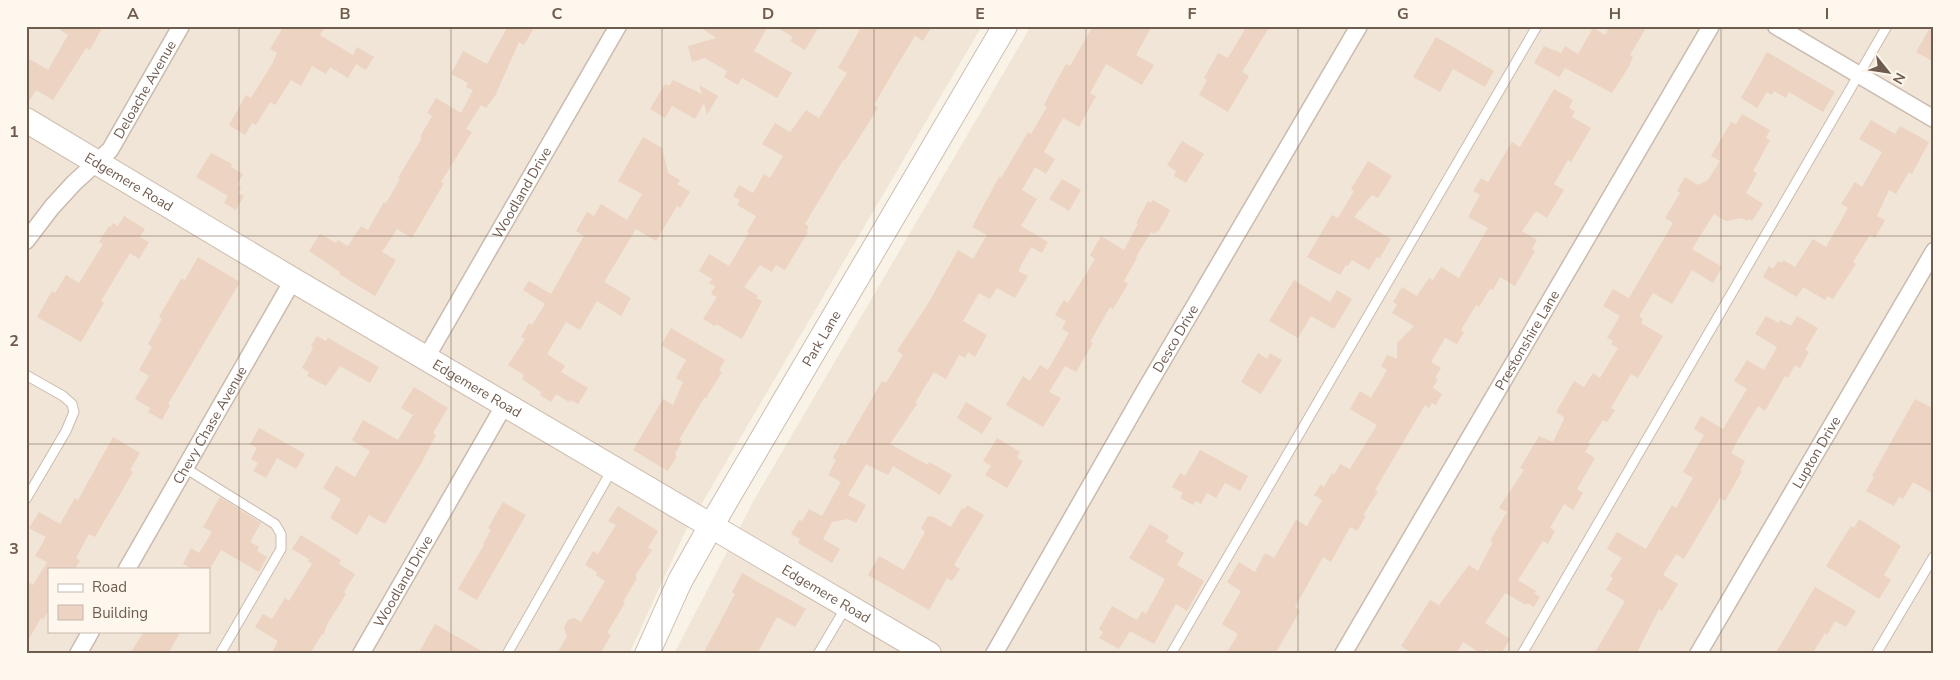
<svg xmlns="http://www.w3.org/2000/svg" width="1960" height="680" viewBox="0 0 1960 680" font-family="'Nunito Sans',sans-serif">
<style>
.residential{fill:#f0e5d6;fill-rule:evenodd}
.building{fill:#ecd3c2}
.lines{fill:none;stroke-linecap:round;stroke-linejoin:round}
.lane-casing{stroke:#cabbae;stroke-width:11}
.street-casing{stroke:#cabbae;stroke-width:19}
.secondary-casing{stroke:#cebdaf;stroke-width:26}
.lane{stroke:#fff;stroke-width:9}
.street{stroke:#fff;stroke-width:16}
.secondary{stroke:#fff;stroke-width:24}
.grid{fill:none;stroke:#705b4f;stroke-width:1;stroke-opacity:0.55}
.labels{text-anchor:middle;dominant-baseline:central;stroke-width:4;stroke-linejoin:round;paint-order:stroke}
.street-label{font-size:14px;fill:#705b4f;stroke:#fdf7ed}
.neatline{fill:none;stroke:#705b4f;stroke-width:2}
.grid-label{font-size:16px;text-anchor:middle;font-weight:bold;fill:#705b4f}
</style>
<rect width="100%" height="100%" fill="#f9f3e7"/>
<!-- residential -->
<path class="residential" d="M26 26H982L685 532 629 654H26ZM49 569H209V631H49Z
M1031 26H1934V654H674L754 500Z"/>
<!-- building -->
<path class="building" d="M54 26H103L90 50 86 48 53 100 36 90 26 106V57L48 70 68 35Z
M284 26H326L320 35 353 55 357 47 374 57 366 70 356 64 348 78 330 67 326 74 312 66 301 86 291 80 275 105 270 102 256 125 252 123 245 135 229 125 246 95 251 98 272 64 277 53 270 49Z
M508 26H535L524 45 519 42 495 96 486 108 481 105 466 129 472 132 441 182 444 183 412 238 397 229 382 252 396 260 375 296 339 274 340 272 309 251 320 234 336 243 338 240 348 246 361 226 368 230 384 202 386 203 400 179 398 178 422 138 420 137 432 116 427 113 436 98 461 113 473 90 466 87 468 83 451 74 463 51 487 64Z
M699 26H768L754 51 792 73 777 98 742 78 738 85 724 77 727 71 705 58 692 62 688 46 716 38Z
M774 26H819L805 50 790 41 793 37Z
M862 26H932L923 41 915 36 896 67 874 105 878 108 845 160 844 159 805 224 809 227 806 231 808 232 785 270 776 265 772 272 760 265 744 287 758 296 756 298 762 301 742 339 716 324 715 326 703 319 717 297 711 294 715 286 709 283 712 279 699 271 709 254 729 266 749 233 747 232 756 216 737 205 740 200 733 196 739 185 753 193 764 174 770 178 783 156 762 144 775 123 790 132 806 110 819 118 847 73 838 68Z
M1093 26H1152L1136 55 1154 65 1142 85 1106 64 1090 93 1096 96 1079 127 1063 118 1044 152 1055 159 1046 174 1035 167 1022 190 1037 199 1021 226 1048 242 1042 253 1031 247 1018 271 1028 276 1015 298 997 288 990 299 979 293 963 321 987 335 975 357 968 352 965 358 959 355 946 379 934 372 915 403 917 404 890 444 928 465 929 462 952 475 940 495 893 466 888 475 866 464 848 495 866 505 856 523 848 519 832 522 823 539 840 549 832 563 798 543 800 539 791 534 799 520 802 521 809 509 822 516 841 482 828 475 836 460 833 458 841 443 845 445 882 381 886 383 903 355 897 351 929 302 958 250 973 259 987 235 972 227 999 177 1001 178 1028 132 1031 134 1047 107 1044 105 1049 95 1066 64 1070 66Z
M1247 26H1270L1242 72 1249 76 1228 112 1199 95 1207 80 1204 78 1218 53 1228 58Z
M1610 26H1647L1630 55 1633 57 1629 65H1630L1612 93 1565 68 1559 77 1534 63 1544 46 1561 53 1565 46 1578 54 1593 28 1605 35Z
M1931 26H1934V62L1916 52Z
M1436 37 1494 71 1485 87 1453 69 1440 92 1413 77Z
M1767 52 1835 92 1823 112 1789 92 1786 98 1774 91 1772 95 1767 92 1757 108 1741 98Z
M673 80 702 94 699 85 718 96 707 115 704 103 695 119 672 106 665 118 650 109 665 84 669 86Z
M1554 89 1573 100 1569 107 1575 112 1572 117 1591 128 1571 162 1568 160 1554 184 1564 190 1547 218 1536 211 1522 231 1537 240 1532 249 1535 251 1515 286 1500 277 1493 290 1490 289 1479 307 1476 305 1461 330 1464 332 1457 344 1445 338 1431 362 1441 368 1435 378 1438 379 1433 388 1442 394 1436 405 1432 403 1429 408 1425 405 1375 490 1378 492 1363 515 1366 516 1357 531 1350 527 1331 562 1323 557 1295 607 1300 611 1275 654H1226L1238 634 1222 624 1241 591 1227 582 1239 562 1255 572 1265 553 1274 558 1296 520 1307 526 1322 500 1314 495 1321 484 1324 487 1332 473 1334 475 1340 464 1350 469 1377 425 1350 409 1360 391 1371 398 1387 370 1381 366 1387 355 1397 359V343L1414 326 1392 313 1397 305 1393 302 1402 287 1417 296 1429 278 1433 280 1441 267 1459 278 1488 228 1468 217 1480 195 1473 191 1481 178 1488 182 1512 142 1520 147Z
M1742 114 1770 130 1766 138 1770 140 1753 171 1757 173 1746 193 1763 204 1752 221 1749 219 1748 221 1742 218 1726 221 1714 214 1692 249 1722 267 1713 283 1692 270 1672 304 1653 293 1639 316 1643 319 1641 323 1663 336 1638 378 1631 374 1611 408 1615 410 1607 422 1603 420 1588 443 1590 444 1585 452 1595 458 1577 489 1583 493 1573 510 1564 504 1550 528 1555 531 1548 544 1543 541 1518 580 1536 591 1534 593 1540 597 1534 607 1527 603 1526 605 1505 593 1485 623 1510 639 1501 654H1495L1486 649 1482 654 1463 642 1456 654H1413L1401 646 1430 600 1439 605 1469 565 1478 571 1493 542 1490 541 1507 512 1499 508 1524 470 1520 468 1539 436 1553 442 1564 419V417L1556 412 1574 381 1584 387 1593 373 1600 378 1618 348 1611 344 1613 341 1607 338 1620 316 1603 306 1613 289 1629 298 1673 223 1665 218 1680 193 1677 191 1685 177 1698 185 1708 180 1720 161 1711 156 1731 122 1736 124Z
M1871 120 1895 134 1900 126 1929 142 1912 174 1909 172 1896 194 1889 190 1877 216 1885 220 1875 238 1870 235 1853 262 1856 264 1833 299 1827 296 1825 300 1803 287 1797 297 1763 277 1769 266 1773 269 1778 261 1782 263 1783 260 1795 267 1813 239 1826 247 1848 208 1841 204 1855 182 1862 187 1882 152 1859 139Z
M643 137 662 148 668 173 680 180 677 184 690 192 680 208 677 206 656 241 636 229 604 282 631 298 621 316 597 301 580 330 566 322 547 354 565 366 561 372 588 388 578 404 570 400 569 402 556 394 551 402 540 395 541 392 522 379 524 375 508 365 525 339 521 337 529 323 532 325 545 304 523 290 529 281 551 294 584 236 576 231 587 212 594 216 601 204 627 220 642 194 618 181Z
M1182 141 1204 154 1186 183 1174 176 1176 171 1167 165Z
M211 153 232 164 231 167 243 174 237 185 241 188 238 193 244 196 236 210 224 203 228 196 196 177Z
M1368 161 1392 176 1378 198 1372 195 1354 217 1391 239 1380 258 1377 257 1369 270 1352 260 1348 266 1346 265 1340 275 1307 257 1332 215 1338 218 1354 191 1351 189Z
M1062 179 1081 190 1069 211 1049 199Z
M1153 200 1170 210 1168 213H1169L1158 232 1156 231 1154 234 1151 232 1136 257 1137 258 1124 281 1128 284 1113 309 1110 307 1090 342 1093 343 1076 372 1065 366 1049 392 1061 398 1043 427 1006 405 1023 376 1030 381 1040 365 1048 370 1069 333 1062 329 1066 321 1055 315 1064 300 1068 303 1095 259 1090 255 1101 236 1124 250 1138 224 1136 223 1148 201 1151 203Z
M124 216 145 229 140 237 149 242 139 259 130 253 101 301 104 303 81 342 37 317 52 291 55 293 66 275 79 283 103 244 99 242 109 226 111 227 113 223 118 226Z
M198 257 240 282 168 404 170 405 162 420 148 412 150 408 135 399 149 376 139 370 152 347 148 344 162 319 159 317 181 279 185 280Z
M1294 280 1330 302 1337 290 1352 299 1334 329 1311 316 1298 338 1269 321Z
M1766 316 1779 323 1780 320 1791 326 1797 316 1818 328 1805 350 1809 352 1800 368 1795 365 1788 378 1785 376 1765 411 1758 406 1739 438 1731 453 1745 461 1740 470 1742 471 1725 501 1720 498 1684 559 1676 554 1663 575 1678 584 1662 611 1659 609 1636 654H1594L1625 601 1606 590 1613 578 1610 576 1622 558 1607 549 1617 532 1646 549 1672 505 1676 508 1693 478 1683 472 1704 435 1694 429 1701 416 1723 429 1747 389 1734 381 1747 360 1764 370 1777 347 1755 334Z
M671 328 725 360 719 370 722 372 706 398H704L679 440 682 441 675 454 677 456 668 471 633 450 663 399 673 405 683 382 676 378 686 360 661 345Z
M317 336 326 341 328 338 379 367 370 383 340 366 326 386 307 376 309 372 302 368 313 348 311 346Z
M1258 353 1267 359 1270 353 1282 360 1261 394 1241 382Z
M414 387 448 408 433 433 436 435 423 460 385 524 369 515 357 535 330 518 341 499 323 488 336 466 355 477 370 451 352 440 363 420 398 440 413 415 401 408Z
M1915 399 1934 409V494L1913 482 1903 499 1899 497 1894 506 1866 491 1874 477 1872 476Z
M966 402 992 418 982 434 957 418Z
M259 428 305 454 296 469 277 458 266 478 253 471 258 463 251 459 257 448 250 444Z
M113 437 140 453 130 470 133 472 95 537 89 534 76 558 80 561 75 569H49V610L43 620 41 618 26 644V581L33 585 47 562 35 556 46 537 29 528 39 512 60 524 75 498 78 500Z
M997 438 1020 452 1017 458 1023 461 1007 488 985 475 991 466 983 461Z
M1200 450 1248 476 1240 491 1225 483 1216 498 1207 493 1201 504 1196 501 1193 505 1180 498 1183 493 1172 487 1180 473 1185 476Z
M220 497 261 523 250 542 259 547 257 551 267 557 259 572 221 550 210 569H192L183 564 191 548 199 553 212 532 203 527Z
M503 502 526 515 477 600 458 589 484 545 483 544 491 530 488 528Z
M967 505 984 515 954 565 960 569 952 581 947 578 929 610 868 575 879 556 904 570 925 532 921 528 928 516 931 517 932 516 951 527 962 508 965 509Z
M618 506 658 531 648 548 652 550 635 576 637 578 623 602 625 603 607 633 611 635 600 654H557L567 636 564 628 568 620 574 618 581 622 605 581 596 575 597 572 585 565 593 551 598 554 616 525 608 521Z
M1859 519 1901 546 1884 575 1891 580 1879 599 1826 566 1851 526 1854 528Z
M1150 524 1169 536 1166 542 1184 553 1177 565 1204 581 1187 611 1176 604 1154 644 1130 631 1119 649 1099 638 1103 632 1099 629 1112 606 1137 620 1142 611 1146 614 1165 579 1129 558Z
M301 535 341 560 339 564 355 574 344 592 346 594 328 623 323 635 322 634 310 654H271L278 641 255 627 263 614 272 619 285 598 289 601 312 564 308 561 309 559 292 549Z
M742 573 806 609 795 627 777 617 757 654H703L735 594 732 592Z
M1815 587 1856 611 1846 627 1835 621 1827 635 1825 633 1812 654H1775Z
M435 624 487 654H418Z
M144 631H181L168 654H130Z"/>
<g class="lines">
<defs>
<path id="lane" d="M26 375 63 396 72 404 74 412 66 431 26 499
M185 468 275 524 281 534V549L220 654
M507 654 613 468
M818 654 846 607
M1171 654 1537 26
M1522 654 1887 26
M1876 654 1934 556"/>
<g id="street">
<path d="M1776 26 1934 119"/>
<path id="s1" d="M26 241 52 207 74 183 110 150 181 26"/>
<path id="s2" d="M426 358 618 26"/>
<path id="s3" d="M127 569 293 280"/>
<path d="M78 654 91 631"/>
<path id="s4" d="M361 654 505 404"/>
<path id="s5" d="M994 654 1144 392 1359 26"/>
<path id="s6" d="M1343 654 1711 26"/>
<path id="s7" d="M1698 654 1934 251"/>
</g>
<g id="secondary">
<path id="s8" d="M26 120 293 280 929 654"/>
<path id="s9" d="M647 654 680 581 711 526 1005 26"/>
</g>
</defs>
<!-- lane casing -->
<use href="#lane" class="lane-casing"/>
<!-- street casing -->
<use href="#street" class="street-casing"/>
<!-- secondary casing -->
<use href="#secondary" class="secondary-casing"/>
<!-- lane -->
<use href="#lane" class="lane"/>
<!-- street -->
<use href="#street" class="street"/>
<!-- secondary -->
<use href="#secondary" class="secondary"/>
</g>
<!-- grid -->
<path class="grid" d="M239 26V654M451 26V654M662 26V654M874 26V654M1086 26V654M1298 26V654M1509 26V654M1721 26V654M26 236H1934M26 444H1934"/>
<g class="labels">
<!-- street labels -->
<g class="street-label">
<text stroke="none"><textPath href="#s1" startOffset="194">Deloache Avenue</textPath></text>
<text stroke="none"><textPath href="#s8" startOffset="120">Edgemere Road</textPath></text>
<text stroke="none"><textPath href="#s2" startOffset="191">Woodland Drive</textPath></text>
<text stroke="none"><textPath href="#s9" startOffset="361">Park Lane</textPath></text>
<text stroke="none"><textPath href="#s5" startOffset="364">Desco Drive</textPath></text>
<text stroke="none"><textPath href="#s6" startOffset="364">Prestonshire Lane</textPath></text>
<text stroke="none"><textPath href="#s8" startOffset="525">Edgemere Road</textPath></text>
<text stroke="none"><textPath href="#s3" startOffset="166">Chevy Chase Avenue</textPath></text>
<text stroke="none"><textPath href="#s7" startOffset="234">Lupton Drive</textPath></text>
<text stroke="none"><textPath href="#s4" startOffset="84">Woodland Drive</textPath></text>
<text stroke="none"><textPath href="#s8" startOffset="930">Edgemere Road</textPath></text>
</g>
</g>
<!-- border -->
<rect width="1960" height="680" fill="none" stroke="#fdf7ed" stroke-width="55"/>
<!-- legend -->
<rect x="48" y="568" width="162" height="65" fill="#fdf7ed" stroke="#c5b9ae"/>
<rect x="58" y="584" width="25" height="8" fill="#ffffff" stroke="#c5b9ae"/>
<text x="92" y="592" font-size="15" fill="#705b4f">Road</text>
<rect x="58" y="605" width="25" height="15" fill="#ecd3c2" stroke="#c5b9ae"/>
<text x="92" y="618" font-size="15" fill="#705b4f">Building</text>
<!-- north arrow -->
<g transform="translate(1888 72) rotate(120)" stroke="#fdf7ed" stroke-width="4" paint-order="stroke">
<path d="M0-4L9 19L0 12L-9 19Z" fill="#705b4f"/>
<text y="-8" font-size="14" font-weight="bold" text-anchor="middle" fill="#705b4f">N</text>
</g>
<rect x="28" y="28" width="1904" height="624" class="neatline"/>
<g class="grid-label">
<text x="133" y="19">A</text>
<text x="345" y="19">B</text>
<text x="557" y="19">C</text>
<text x="768" y="19">D</text>
<text x="980" y="19">E</text>
<text x="1192" y="19">F</text>
<text x="1403" y="19">G</text>
<text x="1615" y="19">H</text>
<text x="1827" y="19">I</text>
<text x="14" y="137">1</text>
<text x="14" y="346">2</text>
<text x="14" y="554">3</text>
</g>
</svg>
